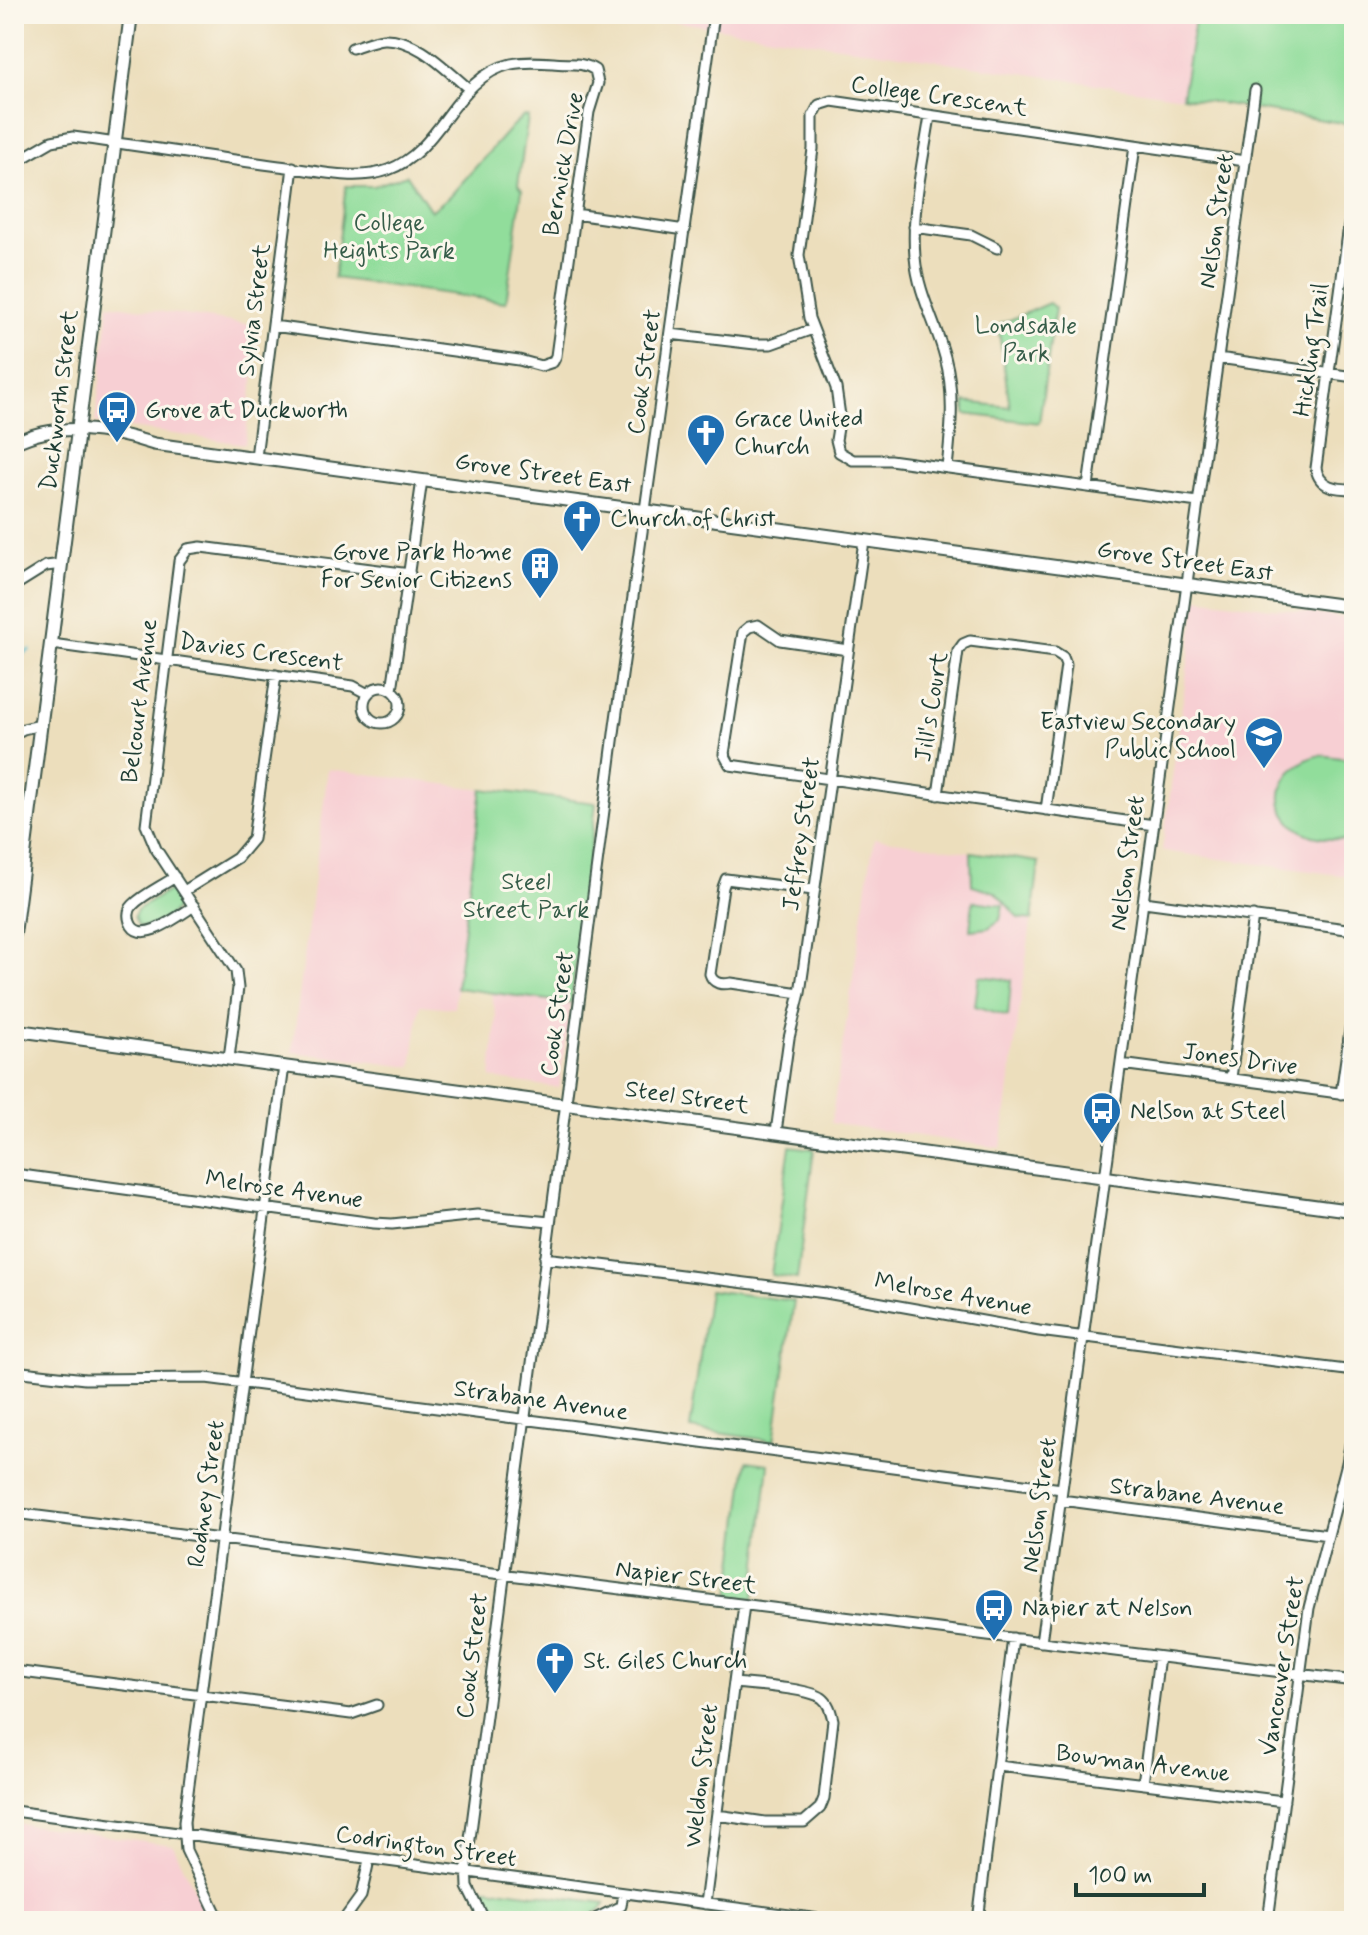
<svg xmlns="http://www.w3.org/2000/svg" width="1368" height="1935" viewBox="0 0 1368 1935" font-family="Mynerve,sans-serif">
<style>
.built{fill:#f7cfd3}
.green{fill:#91dd9b;stroke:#588d68;stroke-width:2}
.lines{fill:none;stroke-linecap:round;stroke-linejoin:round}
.stream{stroke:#50bacd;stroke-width:3}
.minor-casing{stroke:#3e5548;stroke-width:13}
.tertiary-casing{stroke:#3e5548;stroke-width:15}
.secondary-casing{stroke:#3e5548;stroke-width:16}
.minor{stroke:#fff;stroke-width:9}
.tertiary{stroke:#fff;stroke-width:11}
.secondary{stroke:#fff;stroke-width:12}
.labels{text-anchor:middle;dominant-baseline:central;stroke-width:6;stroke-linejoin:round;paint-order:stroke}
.street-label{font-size:24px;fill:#1f3d34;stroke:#fbf7ec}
.park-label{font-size:24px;fill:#365d49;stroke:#fbf7ec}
.poi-label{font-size:24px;fill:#1f3d34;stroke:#fbf7ec;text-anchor:start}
</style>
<rect width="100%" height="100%" fill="#fbf7ec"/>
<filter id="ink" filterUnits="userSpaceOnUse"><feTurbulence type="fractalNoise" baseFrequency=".0125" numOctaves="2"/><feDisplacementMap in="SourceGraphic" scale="16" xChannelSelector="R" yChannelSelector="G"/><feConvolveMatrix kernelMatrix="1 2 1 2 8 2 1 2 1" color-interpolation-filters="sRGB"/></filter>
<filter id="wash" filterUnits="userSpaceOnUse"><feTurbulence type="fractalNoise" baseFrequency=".006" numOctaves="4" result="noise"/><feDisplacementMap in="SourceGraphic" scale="32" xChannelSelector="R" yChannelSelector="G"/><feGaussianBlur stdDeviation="1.8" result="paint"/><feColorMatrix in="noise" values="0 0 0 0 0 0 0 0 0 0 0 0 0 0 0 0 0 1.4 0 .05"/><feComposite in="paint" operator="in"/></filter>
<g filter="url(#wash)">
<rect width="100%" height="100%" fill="#ecdebc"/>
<!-- built -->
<path class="built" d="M624 14H1196L1182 97Z
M109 304 260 326 245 444 95 423Z
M1197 598 1354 619V877L1162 851Z
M328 769 482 789 454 1008 420 1005 412 1067 292 1052Z
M874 838 1039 862 1001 1148 831 1123Z
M491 992 571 1003 559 1088 491 1078 496 1016Z
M14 1823 173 1845 210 1921H14Z"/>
<!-- green -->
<path class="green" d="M1196 14H1354V125L1182 97Z
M524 116 528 117 518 185 522 190 506 302 334 278 346 186H374L407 175 431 211 450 196 513 125Z
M1049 303 1055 308 1039 423 965 414V402L1010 407 998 325Z
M1321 755 1354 760V841C1337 839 1313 840 1299 829 1264 804 1284 762 1321 755Z
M482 789 596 803 571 1003 456 988Z
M971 852 1039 862 1032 920 1019 918 995 892 972 885Z
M166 892 171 891 178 895 180 904C172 915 152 930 138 926L134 916 137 910Z
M973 901 1003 905 1000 920 988 928 970 930Z
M979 976 1011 980 1008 1016 975 1006Z
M790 1146 814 1149 797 1279 771 1275Z
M709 1290 794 1301 774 1441 690 1429Z
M747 1461 769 1464 754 1599 730 1596Z
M480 1887 606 1903C591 1929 524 1921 497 1921Z"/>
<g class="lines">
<!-- stream -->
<path class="stream" d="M14 659 30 650"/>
</g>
</g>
<g filter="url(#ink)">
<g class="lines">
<defs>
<path id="minor" d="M352 48C362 45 373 40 383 39 416 37 446 70 469 89
M930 116C923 162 911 211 915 257 918 294 936 323 945 357 955 394 951 430 947 468
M14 163 52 141 73 137C142 146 210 157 279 166 313 170 355 182 388 170 443 150 454 77 511 64 525 61 539 62 553 63 568 65 582 61 595 70L598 83 589 112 556 356 553 362 541 366 519 360 273 326
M1354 189 1316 468C1319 488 1337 489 1354 489
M575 214 685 230
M914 227 971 235 997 248
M670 334 755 344H771L813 329
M1218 358 1354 377
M256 457 293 167
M1088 487 1135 146
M1198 502 890 460H853L839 452 836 440 840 416 836 388 809 318 799 255 813 149V116L819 105 832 101 1245 161
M14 586 46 566 62 564
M52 644 353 686 368 694
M848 650 780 640 758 625 749 627 743 632 724 754 730 765 1154 825
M364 705a18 18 0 1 1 36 0a18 18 0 1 1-36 0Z
M392 690 422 480
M14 734 23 729 41 725
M938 795 958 651 963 644 970 641 1055 652 1063 657 1066 665 1046 810
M175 877C162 886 144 894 133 905 128 910 128 916 130 922 139 948 181 914 194 906
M184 891 237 858 253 839 276 675
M1144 902 1354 930
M800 993 731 983C722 985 713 984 710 974L723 887 726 879 813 890
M229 1058 238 988 236 971 156 849 146 825 179 561 188 549 201 547 410 574
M1121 1064 1354 1095
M1231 1078 1253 916
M1341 1094 1354 1001
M776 1132 789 1038 800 993 864 541
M14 1174 374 1223 392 1224 477 1215 550 1222
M545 1258 826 1293 1039 1331 1354 1371
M14 1371 85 1379 206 1378 1062 1489
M1061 1500 1328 1535
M14 1513 1354 1681
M1041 1642 1255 90
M14 1671 351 1714 377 1705
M998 1766 1284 1801
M1143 1784 1159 1657
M14 1811 834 1921
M717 1815 765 1822H804L820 1808 824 1798 833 1720C831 1712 829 1703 822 1698 809 1688 752 1685 734 1683
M705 1904 744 1605
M220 1921 186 1850 184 1822 284 1066
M343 1921 361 1896 369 1860
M485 1921 468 1887 467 1862 615 726 714 14
M591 1921 621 1906 623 1893
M978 1921 1013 1638
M1268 1921 1309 1608 1347 1463 1354 1421"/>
<path id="tertiary" d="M14 443C58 421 108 429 154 444L1354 607
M14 1030 1354 1211"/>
<path id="secondary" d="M14 934 131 14"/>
</defs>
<!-- minor casing -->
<use href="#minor" class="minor-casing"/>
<!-- tertiary casing -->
<use href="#tertiary" class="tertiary-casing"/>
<!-- secondary casing -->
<use href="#secondary" class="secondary-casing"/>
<!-- minor -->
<use href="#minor" class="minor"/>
<!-- tertiary -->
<use href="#tertiary" class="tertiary"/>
<!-- secondary -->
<use href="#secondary" class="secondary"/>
</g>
</g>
<!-- icons -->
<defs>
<symbol id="bus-pin" viewBox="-11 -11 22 30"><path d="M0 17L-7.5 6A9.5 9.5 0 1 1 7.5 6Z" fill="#1f6fb2" stroke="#fbf7ec"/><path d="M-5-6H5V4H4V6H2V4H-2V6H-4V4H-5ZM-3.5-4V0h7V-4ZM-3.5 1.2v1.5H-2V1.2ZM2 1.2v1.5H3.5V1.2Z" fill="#fff"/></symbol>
<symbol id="church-pin" viewBox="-11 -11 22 30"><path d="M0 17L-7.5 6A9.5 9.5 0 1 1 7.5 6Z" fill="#1f6fb2" stroke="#fbf7ec"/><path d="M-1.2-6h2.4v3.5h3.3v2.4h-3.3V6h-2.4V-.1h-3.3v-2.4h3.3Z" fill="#fff"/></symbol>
<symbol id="building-pin" viewBox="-11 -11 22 30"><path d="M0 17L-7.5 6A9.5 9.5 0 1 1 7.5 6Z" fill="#1f6fb2" stroke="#fbf7ec"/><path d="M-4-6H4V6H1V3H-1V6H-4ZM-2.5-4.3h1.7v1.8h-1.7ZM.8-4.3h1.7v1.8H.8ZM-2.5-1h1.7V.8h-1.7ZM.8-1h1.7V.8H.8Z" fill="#fff"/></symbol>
<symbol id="school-pin" viewBox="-11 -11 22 30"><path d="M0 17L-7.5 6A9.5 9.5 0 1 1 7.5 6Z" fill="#1f6fb2" stroke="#fbf7ec"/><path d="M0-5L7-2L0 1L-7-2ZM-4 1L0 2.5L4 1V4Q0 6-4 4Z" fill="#fff"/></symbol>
</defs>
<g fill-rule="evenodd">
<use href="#bus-pin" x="95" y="388" width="44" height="60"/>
<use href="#church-pin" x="684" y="411" width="44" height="60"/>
<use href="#church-pin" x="560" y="497" width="44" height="60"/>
<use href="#building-pin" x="518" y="544" width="44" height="60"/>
<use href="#school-pin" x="1242" y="714" width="44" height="60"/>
<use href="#bus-pin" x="1080" y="1089" width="44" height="60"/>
<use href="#bus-pin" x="972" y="1586" width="44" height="60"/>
<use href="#church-pin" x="533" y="1639" width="44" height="60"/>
</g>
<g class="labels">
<!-- street labels -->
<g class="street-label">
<text transform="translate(939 97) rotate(8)">College Crescent</text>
<text transform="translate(564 164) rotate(-80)">Bernick Drive</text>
<text transform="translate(1217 221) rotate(-82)">Nelson Street</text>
<text transform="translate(255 310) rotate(-83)">Sylvia Street</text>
<text transform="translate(1312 350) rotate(-82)">Hickling Trail</text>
<text transform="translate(645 372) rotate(-82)">Cook Street</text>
<text transform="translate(60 400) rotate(-83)">Duckworth Street</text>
<text transform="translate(543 474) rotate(8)">Grove Street East</text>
<text transform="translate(1185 562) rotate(8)">Grove Street East</text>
<text transform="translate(261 653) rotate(8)">Davies Crescent</text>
<text transform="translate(140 701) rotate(-83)">Belcourt Avenue</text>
<text transform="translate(932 707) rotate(-81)">Jill's Court</text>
<text transform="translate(802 834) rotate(-82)">Jeffrey Street</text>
<text transform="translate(1128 863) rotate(-82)">Nelson Street</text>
<text transform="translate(558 1014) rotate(-82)">Cook Street</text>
<text transform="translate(1240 1060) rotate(8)">Jones Drive</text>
<text transform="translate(687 1098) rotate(8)">Steel Street</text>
<text transform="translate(284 1190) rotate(8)">Melrose Avenue</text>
<text transform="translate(953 1295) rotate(10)">Melrose Avenue</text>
<text transform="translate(541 1401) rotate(8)">Strabane Avenue</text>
<text transform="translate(207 1494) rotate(-82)">Rodney Street</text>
<text transform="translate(1197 1497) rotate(7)">Strabane Avenue</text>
<text transform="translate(1040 1505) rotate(-82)">Nelson Street</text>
<text transform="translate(686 1578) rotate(7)">Napier Street</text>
<text transform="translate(473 1656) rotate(-83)">Cook Street</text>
<text transform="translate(1283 1666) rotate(-81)">Vancouver Street</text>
<text transform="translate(1143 1764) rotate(7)">Bowman Avenue</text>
<text transform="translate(702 1776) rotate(-83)">Weldon Street</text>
<text transform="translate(426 1847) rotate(8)">Codrington Street</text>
</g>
<!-- park labels -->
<g class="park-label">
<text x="389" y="223">College<tspan x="389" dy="28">Heights Park</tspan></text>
<text x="1026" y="326">Londsdale<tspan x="1026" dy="28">Park</tspan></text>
<text x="526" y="882">Steel<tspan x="526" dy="28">Street Park</tspan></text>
</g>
<!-- poi labels -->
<g class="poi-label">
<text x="145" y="410">Grove at Duckworth</text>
<text x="734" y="419">Grace United<tspan x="734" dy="28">Church</tspan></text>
<text x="610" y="519">Church of Christ</text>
<text x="512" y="552" text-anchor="end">Grove Park Home<tspan x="512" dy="28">For Senior Citizens</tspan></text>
<text x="1236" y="722" text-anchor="end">Eastview Secondary<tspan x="1236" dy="28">Public School</tspan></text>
<text x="1130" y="1111">Nelson at Steel</text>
<text x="1022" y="1608">Napier at Nelson</text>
<text x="583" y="1661">St. Giles Church</text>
</g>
</g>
<!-- margin -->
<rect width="1368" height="1935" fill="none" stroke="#fbf7ec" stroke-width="48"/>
<!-- scale -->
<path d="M1076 1883v12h128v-12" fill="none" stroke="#1f3d34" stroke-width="4"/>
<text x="1088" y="1883" font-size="24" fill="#1f3d34" stroke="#fbf7ec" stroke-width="6" paint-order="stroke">100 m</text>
</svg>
